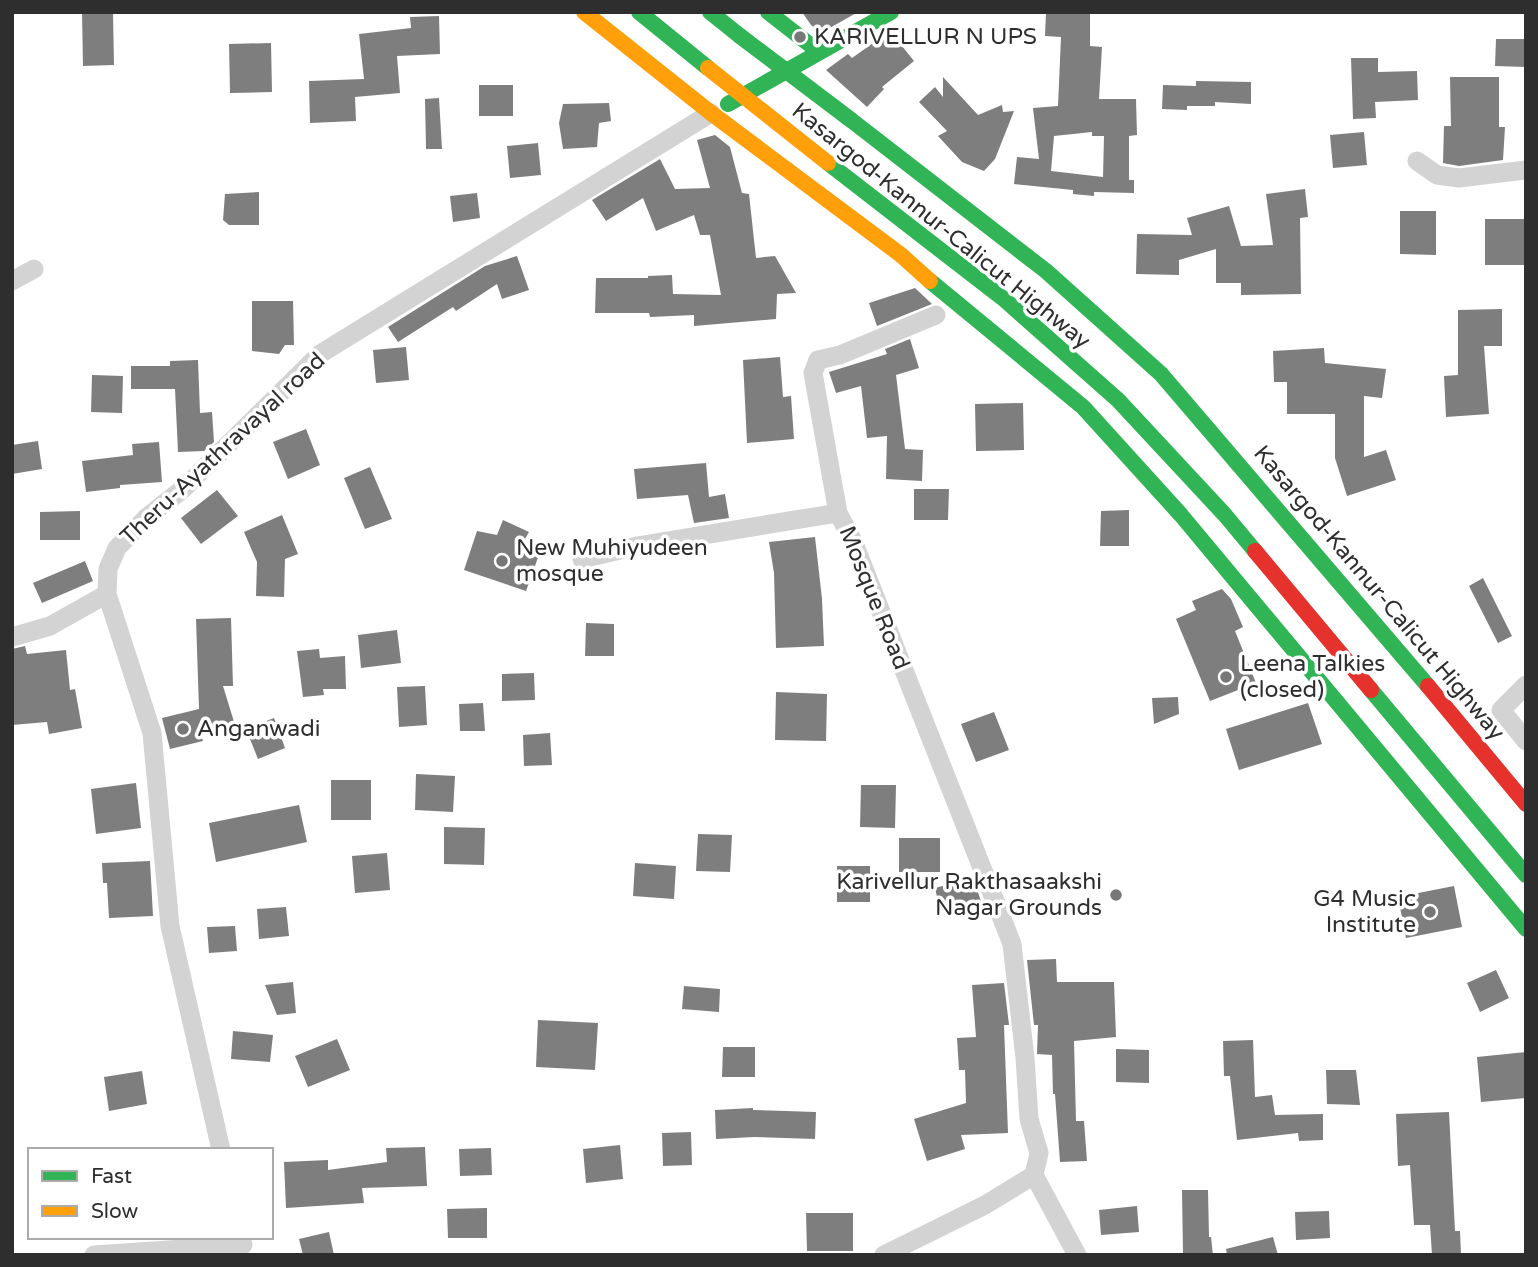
<svg xmlns="http://www.w3.org/2000/svg" width="1538" height="1267" viewBox="0 0 1538 1267" font-family="'Varela Round',sans-serif">
<style>
.building{fill:#7e7e7e;fill-rule:evenodd}
.lines{fill:none;stroke-linecap:round;stroke-linejoin:round}
.street{stroke:#d3d3d3;stroke-width:19}
.fast{stroke:#30b455;stroke-width:16}
.slow{stroke:#ff9f0a;stroke-width:16}
.jam{stroke:#e5322d;stroke-width:16}
.fast-bridge{stroke:#30b455;stroke-width:16}
.slow-bridge{stroke:#ff9f0a;stroke-width:16}
.poi-dot{fill:#777;stroke:#fff;stroke-width:2.5}
.labels{text-anchor:middle;dominant-baseline:central;stroke-width:7;stroke-linejoin:round;paint-order:stroke}
.poi-label{font-size:23px;fill:#2e2e2e;stroke:#fff;text-anchor:start}
.street-label{font-size:23px;fill:#2e2e2e;stroke:#fff}
</style>
<rect width="100%" height="100%" fill="#fff"/>
<!-- building -->
<path class="building" d="M82 12H113L114 65 83 66Z
M802 12H858L821 33 811 25Z
M1046 12H1090V46L1102 47 1099 99H1136L1137 135 1129 136V180H1134V193L1094 192V196L1073 194V190L1014 184 1017 157 1039 159 1033 108 1058 106 1061 37 1045 36ZM1092 132V136H1104L1103 177 1051 171 1054 136Z
M439 16 440 54 397 56 400 93 355 97 356 121 310 123 309 81 364 79 359 34 411 28 410 17Z
M890 31 914 61 882 87 884 89 867 107 826 70 848 54 852 58Z
M1496 39H1526V67L1495 66Z
M271 43 272 92 230 93 229 44Z
M1351 58H1378V72L1417 71 1418 100 1375 102 1376 118 1353 119Z
M943 77 978 115 1002 105 1003 112 1014 111 995 159 984 171 962 162 938 136 947 131 919 102 935 87 943 97Z
M1450 77H1499V127H1505L1503 160 1459 166 1443 163 1444 126H1451Z
M1196 81 1251 82V104L1215 102V106H1187V110L1162 109 1163 85 1196 86Z
M479 85H513V116H479Z
M439 98 442 149H426L425 99Z
M609 103 611 121 599 123 597 147 563 149 559 123 563 104Z
M1364 132 1367 165 1333 168 1330 135Z
M715 135 730 147 742 193 749 194 756 258 775 256 796 293 777 294 776 319 694 326V315L650 317 649 313H595L596 278H648V276L672 275 673 294 721 295 710 235H700L694 215 656 231 643 198 606 221 592 200 660 159 675 189 710 188 697 140Z
M538 143 541 175 510 178 507 146Z
M1305 189 1308 217 1300 218 1301 294 1241 295V283H1216V249L1179 260V275L1136 274 1137 234 1192 235 1187 218 1229 206 1241 246 1273 245 1266 194Z
M259 192V225H229L223 220 225 194Z
M477 193 480 218 453 222 450 196Z
M1400 211H1436V255L1400 254Z
M1485 219H1526V265H1485Z
M517 256 529 290 502 299 497 284 456 311 453 307 398 342 388 327 485 266Z
M915 288 932 304 877 326 869 303Z
M252 301H293L294 345H285L279 354 252 351Z
M1502 309V346H1484L1489 414 1446 417 1444 376 1458 375V310Z
M910 339 919 368 896 375 905 449 923 450 922 481 886 479 887 436 867 438 861 386 836 393 829 372 887 354 885 349Z
M406 347 409 380 376 383 373 350Z
M1324 348 1325 363 1386 369 1382 398 1364 396V457L1386 450 1396 480 1347 496 1335 458V414H1287V382H1274L1273 351Z
M780 357 783 397 791 396 794 439 747 443 743 360Z
M198 360 200 413 212 412 214 442 204 451 178 452 175 389H131V366H170V361Z
M92 375 123 376 122 413 91 412Z
M1023 403 1024 450 976 451 975 404Z
M306 429 320 465 288 479 273 442Z
M38 441 42 469 12 474V445Z
M159 442 162 482 120 485V488L86 492 82 461 133 455 132 444Z
M706 463 709 497 725 494 729 518 694 523 688 495 637 499 634 469Z
M370 467 392 519 365 529 344 478Z
M914 489H949L948 520H914Z
M217 490 238 516 201 544 181 518Z
M1129 510V546H1100L1101 511Z
M80 511V540H40V512Z
M282 515 298 554 285 559 284 597 256 596 257 562 244 532Z
M503 520 529 532 521 546 540 552 526 591 464 570 477 531 497 535Z
M815 537 822 599 824 646 776 648 774 573 769 542Z
M85 561 93 581 42 603 33 583Z
M1483 578 1512 636 1498 643 1469 586Z
M1222 589 1231 599 1243 627 1235 631 1256 683 1210 701 1176 619 1196 610 1192 601Z
M231 618 233 686H223L235 725 201 735 203 741 170 749 162 718 199 709 196 619Z
M586 623 614 624V656H585Z
M397 630 401 663 361 668 358 635Z
M25 646 27 654 66 650 70 690 75 689 82 728 49 734 47 722 12 725V649Z
M319 649 320 658 345 656 346 689H323L324 695 303 697 297 651Z
M534 673 535 700 502 701V674Z
M425 686 427 725 399 727 397 687Z
M776 692 827 694 826 741 775 740Z
M1178 697 1179 714 1154 724 1152 698Z
M483 703 485 731H460L459 704Z
M1308 703 1322 744 1239 770 1226 729Z
M994 712 1009 750 976 762 961 724Z
M274 718 285 748 258 759 246 729Z
M550 733 552 765 524 766 523 735Z
M416 774 455 776 453 812 415 810Z
M331 780H371V820H331Z
M136 783 141 828 96 834 91 789Z
M861 785H896L895 828 860 827Z
M299 805 307 842 216 862 209 823Z
M444 827 485 828 484 865 444 864Z
M698 834 732 835 730 872 696 871Z
M899 838H940V872H899Z
M387 853 390 890 355 893 352 856Z
M150 861 153 916 109 918 107 883H103L102 863Z
M635 863 676 866 674 899 633 896Z
M837 866H870V902H837Z
M973 878 982 904 941 914 935 888Z
M1454 886 1462 927 1406 938 1398 897Z
M286 907 289 936 259 939 257 909Z
M235 926 237 951 209 953 207 927Z
M1056 959 1057 982H1114L1116 1037 1074 1041 1076 1121H1084L1087 1161 1060 1162 1055 1094H1053L1052 1055 1037 1054 1038 1025H1034L1027 960Z
M1496 970 1509 998 1480 1012 1467 983Z
M293 982 296 1013 277 1015 265 985Z
M1004 983 1009 1025H1004L1008 1133 961 1135 965 1149 927 1161 914 1119 966 1103 965 1070H959L957 1038 976 1037 972 985Z
M684 986 720 989 719 1012 682 1009Z
M538 1020 598 1023 595 1070 536 1067Z
M233 1031 273 1035 270 1062 231 1059Z
M337 1039 350 1070 308 1087 295 1056Z
M1253 1040 1255 1097 1272 1095 1275 1115 1323 1114V1140L1299 1141 1298 1133 1237 1140 1230 1076H1224L1223 1041Z
M723 1047H755V1077H722Z
M1116 1049 1149 1050V1083L1116 1082Z
M1526 1052V1098L1481 1102 1477 1057Z
M1326 1070H1356L1360 1105 1327 1104Z
M142 1071 147 1104 109 1111 104 1077Z
M753 1108V1110L816 1112 815 1139 754 1137 716 1139 715 1110Z
M1449 1112 1455 1231H1460L1461 1255H1432L1430 1225H1414L1410 1165 1398 1166 1396 1114Z
M691 1132 692 1165 663 1166 662 1133Z
M620 1145 623 1179 586 1183 583 1149Z
M425 1147 427 1186 362 1188 364 1203 286 1208 284 1162 328 1160V1170L387 1162 386 1148Z
M491 1148 492 1175 460 1176 459 1149Z
M1182 1190H1208L1209 1237H1211L1213 1255H1183Z
M1137 1206 1139 1232 1101 1235 1099 1210Z
M487 1208V1238H448L447 1209Z
M1329 1211 1330 1238 1296 1240 1295 1212Z
M806 1213H853V1251H807Z
M329 1232 334 1255H303L299 1239Z
M1273 1237 1278 1255H1227L1226 1249Z"/>
<g class="lines">
<!-- street -->
<path class="street" d="M1417 161 1437 175 1459 178 1526 170
M12 281 34 269
M582 559 637 546 838 513
M12 637 50 626 107 594
M1526 685 1501 710 1526 741
M221 1150 170 926 152 733 107 594 108 569 117 548 146 518 184 488 320 354 711 113
M1034 1175 1077 1255
M94 1255 243 1245 241 1237
M884 1255 985 1205 1034 1175 1039 1153 1029 1119 1025 1058 1012 944 853 541 838 513 813 373 818 360 840 355 936 315"/>
<!-- fast -->
<path class="fast" d="M639 12 708 68
M710 12 740 36
M768 12 818 51
M728 104 891 12
M851 120 1046 271 1161 374 1428 686
M828 163 1005 300 1118 400 1225 515 1255 551
M930 281 1083 407 1181 515 1526 929
M1371 690 1526 875"/>
<!-- slow -->
<path class="slow" d="M584 12 711 113 901 255 930 281"/>
<!-- jam -->
<path class="jam" d="M1255 551 1371 690
M1428 686 1526 804"/>
<!-- fast-bridge -->
<path class="fast-bridge" d="M740 36 851 120"/>
<!-- slow-bridge -->
<path class="slow-bridge" d="M708 68 828 163"/>
</g>
<!-- markers -->
<g class="poi-dot">
<circle cx="800" cy="37" r="7"/>
<circle cx="502" cy="561" r="7"/>
<circle cx="1226" cy="677" r="7"/>
<circle cx="183" cy="729" r="7"/>
<circle cx="1116" cy="895" r="7"/>
<circle cx="1430" cy="912" r="7"/>
</g>
<g class="labels">
<!-- poi labels -->
<g class="poi-label">
<text x="814" y="37">KARIVELLUR N UPS</text>
<text x="516" y="548">New Muhiyudeen<tspan x="516" dy="26">mosque</tspan></text>
<text x="1240" y="664">Leena Talkies<tspan x="1240" dy="26">(closed)</tspan></text>
<text x="197" y="729">Anganwadi</text>
<text x="1102" y="882" text-anchor="end">Karivellur Rakthasaakshi<tspan x="1102" dy="26">Nagar Grounds</tspan></text>
<text x="1416" y="899" text-anchor="end">G4 Music<tspan x="1416" dy="26">Institute</tspan></text>
</g>
<!-- street labels -->
<g class="street-label">
<text transform="translate(941 226) rotate(39)">Kasargod-Kannur-Calicut Highway</text>
<text transform="translate(223 449) rotate(-43)">Theru-Ayathravayal road</text>
<text transform="translate(1379 593) rotate(50)">Kasargod-Kannur-Calicut Highway</text>
<text transform="translate(874 598) rotate(68)">Mosque Road</text>
</g>
</g>
<!-- border -->
<rect width="1538" height="1267" fill="none" stroke="#2e2e2e" stroke-width="28"/>
<!-- legend -->
<rect x="28" y="1148" width="245" height="91" fill="#ffffff" stroke="#ababab" stroke-width="2"/>
<rect x="42" y="1171" width="35" height="10" fill="#30b455" stroke="#ababab" stroke-width="2"/>
<text x="91" y="1183" font-size="21" fill="#2e2e2e">Fast</text>
<rect x="42" y="1206" width="35" height="10" fill="#ff9f0a" stroke="#ababab" stroke-width="2"/>
<text x="91" y="1218" font-size="21" fill="#2e2e2e">Slow</text>
</svg>
